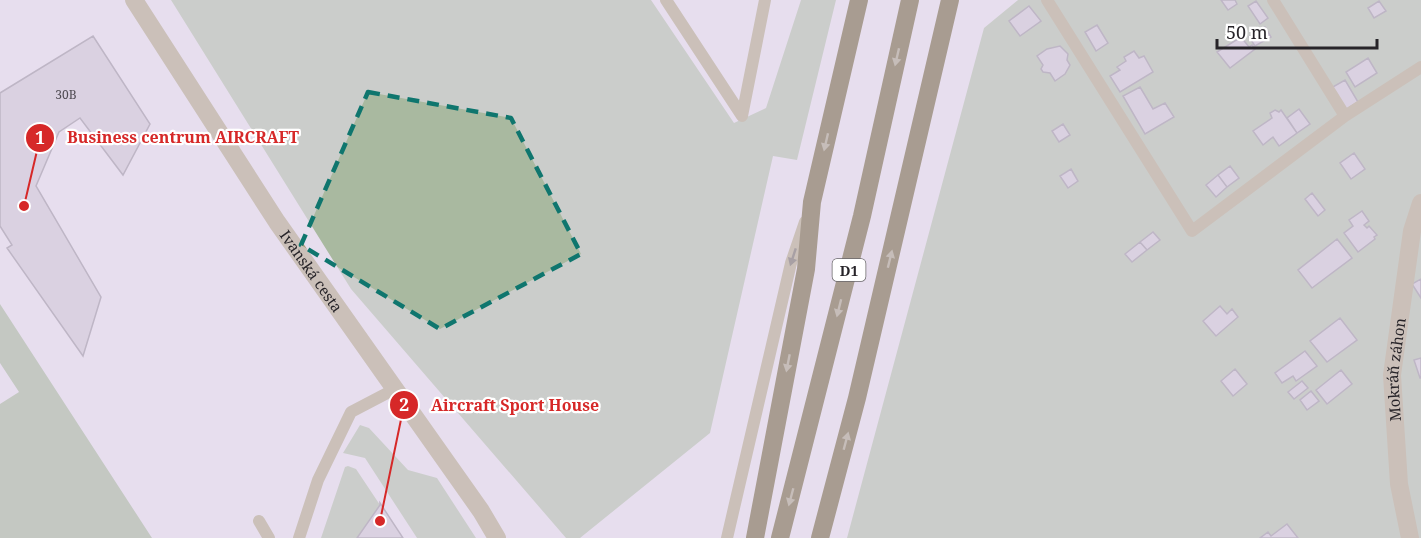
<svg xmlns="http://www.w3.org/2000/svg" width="1421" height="538" viewBox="0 0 1421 538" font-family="'Noto Serif',serif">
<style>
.green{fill:#a9b9a0}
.forest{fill:#99ae8d}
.building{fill:#cbc2d1;stroke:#8d8594;stroke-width:1.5}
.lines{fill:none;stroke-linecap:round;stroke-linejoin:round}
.lane{stroke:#a89c79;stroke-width:12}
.street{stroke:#a89c79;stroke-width:18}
.highway{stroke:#5c4d1f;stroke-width:18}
.oneway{fill:#9d9479}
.oneway2{fill:#5b5449}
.marked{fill:none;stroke:#0f766e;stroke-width:4.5;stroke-dasharray:12 8;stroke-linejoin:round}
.labels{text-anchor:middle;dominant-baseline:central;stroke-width:4.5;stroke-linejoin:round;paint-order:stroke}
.number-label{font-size:12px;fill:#504c53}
.shield{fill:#fff;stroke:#686669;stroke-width:1.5}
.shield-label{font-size:14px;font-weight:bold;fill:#272429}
.street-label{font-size:15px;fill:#272429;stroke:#fff}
.leader{fill:none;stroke:#d62828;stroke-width:2}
.callout-dot{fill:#d62828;stroke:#fff;stroke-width:2}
.mark-label{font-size:18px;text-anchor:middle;font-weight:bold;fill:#fff}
.callout-label{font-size:16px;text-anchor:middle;font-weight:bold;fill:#d62828;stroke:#fff;stroke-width:4.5;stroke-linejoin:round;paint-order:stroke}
</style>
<rect width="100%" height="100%" fill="#e7deee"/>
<!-- green -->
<path class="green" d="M171 0H651L734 123 766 108 801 0H836L797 160 773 156 710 433 580 538H566L351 289Z
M1018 0H1421V538H847L984 28Z
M360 425 369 428 408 470 437 478 476 538H417L365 458 343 453Z
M348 466 356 469 380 505 357 538H321L345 467Z"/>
<!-- forest -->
<path class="forest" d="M0 304 152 538H0V404L19 392 0 363Z"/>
<!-- building -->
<path class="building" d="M1221 0H1235L1237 4 1228 10Z
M1256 1 1268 18 1260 24 1248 6Z
M1379 1 1386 11 1374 18 1368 8Z
M1029 6 1041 21 1020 36 1009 21Z
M1097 25 1108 43 1096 51 1085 32Z
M1265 27 1271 37 1255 46 1249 37Z
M93 36 150 124 123 175 80 118 59 132 36 186 101 297 83 356 7 248 12 245 0 226V93Z
M1241 37 1249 47 1252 45 1255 49 1230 68 1217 52Z
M1060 46 1068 54 1067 60 1070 65 1065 74 1055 81 1050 73 1043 72 1041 69 1043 65 1037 56 1047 49Z
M1134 51 1139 58 1144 56 1153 72 1120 92 1110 76 1120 70 1117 67 1126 61 1124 57Z
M1368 58 1377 73 1355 87 1346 72Z
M1345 80 1358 102 1344 111 1331 88Z
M1140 87 1153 109 1165 103 1174 117 1145 134 1123 96Z
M1299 109 1310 124 1297 133 1287 118Z
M1275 110 1279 112 1281 110 1297 133 1279 146 1273 137 1263 145 1253 131 1272 118 1270 113Z
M1063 124 1070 135 1059 142 1052 131Z
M1354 153 1365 169 1351 179 1340 163Z
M1230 166 1239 178 1227 187 1218 175Z
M1071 169 1078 181 1068 188 1060 176Z
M1218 175 1227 187 1216 197 1206 185Z
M1312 193 1325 210 1318 216 1305 199Z
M1362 211 1369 221 1364 225 1367 228 1369 226 1377 235 1374 237 1375 239 1358 252 1344 233 1353 226 1349 220Z
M1153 232 1160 240 1147 250 1140 242Z
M1337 239 1352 258 1312 288 1298 270Z
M1140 242 1147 250 1132 262 1125 254Z
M1421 279V298L1412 284Z
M1220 306 1227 314 1232 309 1238 317 1216 336 1203 321Z
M1340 318 1357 340 1327 362 1310 341Z
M1305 351 1317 366 1296 381 1293 376 1282 383 1275 373Z
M1421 358V378H1420L1414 360Z
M1235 369 1247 384 1233 396 1221 381Z
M1341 370 1352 384 1327 404 1316 390Z
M1302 381 1308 388 1294 399 1288 392Z
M1311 391 1319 401 1307 410 1300 400Z
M380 503 403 538H357L380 505Z
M1287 524 1298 538H1260L1268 532 1271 536Z"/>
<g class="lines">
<!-- lane -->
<path class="lane" d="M666 0 742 116 765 0
M1047 0 1192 231 1345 116 1421 67
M1273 0 1345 116
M259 521 269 538
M299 538 318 480 351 412 395 389
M727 538 791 263 805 222"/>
<!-- street -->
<g class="street">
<path id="s1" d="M134 0 277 222 481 511 497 538"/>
<path id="s2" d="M1410 538 1399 484 1392 375 1412 231 1421 203"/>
</g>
<!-- highway -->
<path class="highway" d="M755 538 806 269 812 202 859 0
M780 538 862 216 910 0
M820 538 857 398 950 0"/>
</g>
<!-- one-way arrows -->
<defs><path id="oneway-solid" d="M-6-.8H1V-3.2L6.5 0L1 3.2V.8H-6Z" transform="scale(1.5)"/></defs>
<g class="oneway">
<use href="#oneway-solid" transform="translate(897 57) rotate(103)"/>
<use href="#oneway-solid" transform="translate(826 142) rotate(103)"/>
<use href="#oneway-solid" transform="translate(890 259) rotate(-76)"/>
<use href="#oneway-solid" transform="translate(839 308) rotate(104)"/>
<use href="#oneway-solid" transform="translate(788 363) rotate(101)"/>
<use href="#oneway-solid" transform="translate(846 441) rotate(-75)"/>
<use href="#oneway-solid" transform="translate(791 497) rotate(105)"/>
</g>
<use class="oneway2" href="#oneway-solid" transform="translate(793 257) rotate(108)"/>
<!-- marked area -->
<path d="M0 0H1421V538H0ZM368 92 511 118 581 254 440 329 301 245Z" fill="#e7deee" fill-opacity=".55" fill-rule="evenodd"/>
<path class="marked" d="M368 92 511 118 581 254 440 329 301 245Z"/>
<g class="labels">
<!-- number labels -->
<g class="number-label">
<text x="66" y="94">30B</text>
</g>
<!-- shield labels -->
<rect class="shield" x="832.5" y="259" width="33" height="22" rx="4.5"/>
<g class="shield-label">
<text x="849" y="270">D1</text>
</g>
<!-- street labels -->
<g class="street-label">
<text stroke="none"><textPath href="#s1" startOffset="324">Ivanská cesta</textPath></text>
<text stroke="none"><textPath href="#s2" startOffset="170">Mokráň záhon</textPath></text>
</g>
</g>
<!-- callouts -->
<path class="leader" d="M24 206L40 138M380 521L404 405"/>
<g class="callout-dot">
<circle cx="24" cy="206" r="6"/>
<circle cx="380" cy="521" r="6"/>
<circle cx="40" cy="138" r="15"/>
<circle cx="404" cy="405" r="15"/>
</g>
<g class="mark-label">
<text x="40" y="144">1</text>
<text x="404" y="411">2</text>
</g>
<g class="callout-label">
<text x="183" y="143">Business centrum AIRCRAFT</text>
<text x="515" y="411">Aircraft Sport House</text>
</g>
<!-- scale -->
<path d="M1217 39v9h160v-9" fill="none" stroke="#272429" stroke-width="3"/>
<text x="1226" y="39" font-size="18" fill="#272429" stroke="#ffffff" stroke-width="4.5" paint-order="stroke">50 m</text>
</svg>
